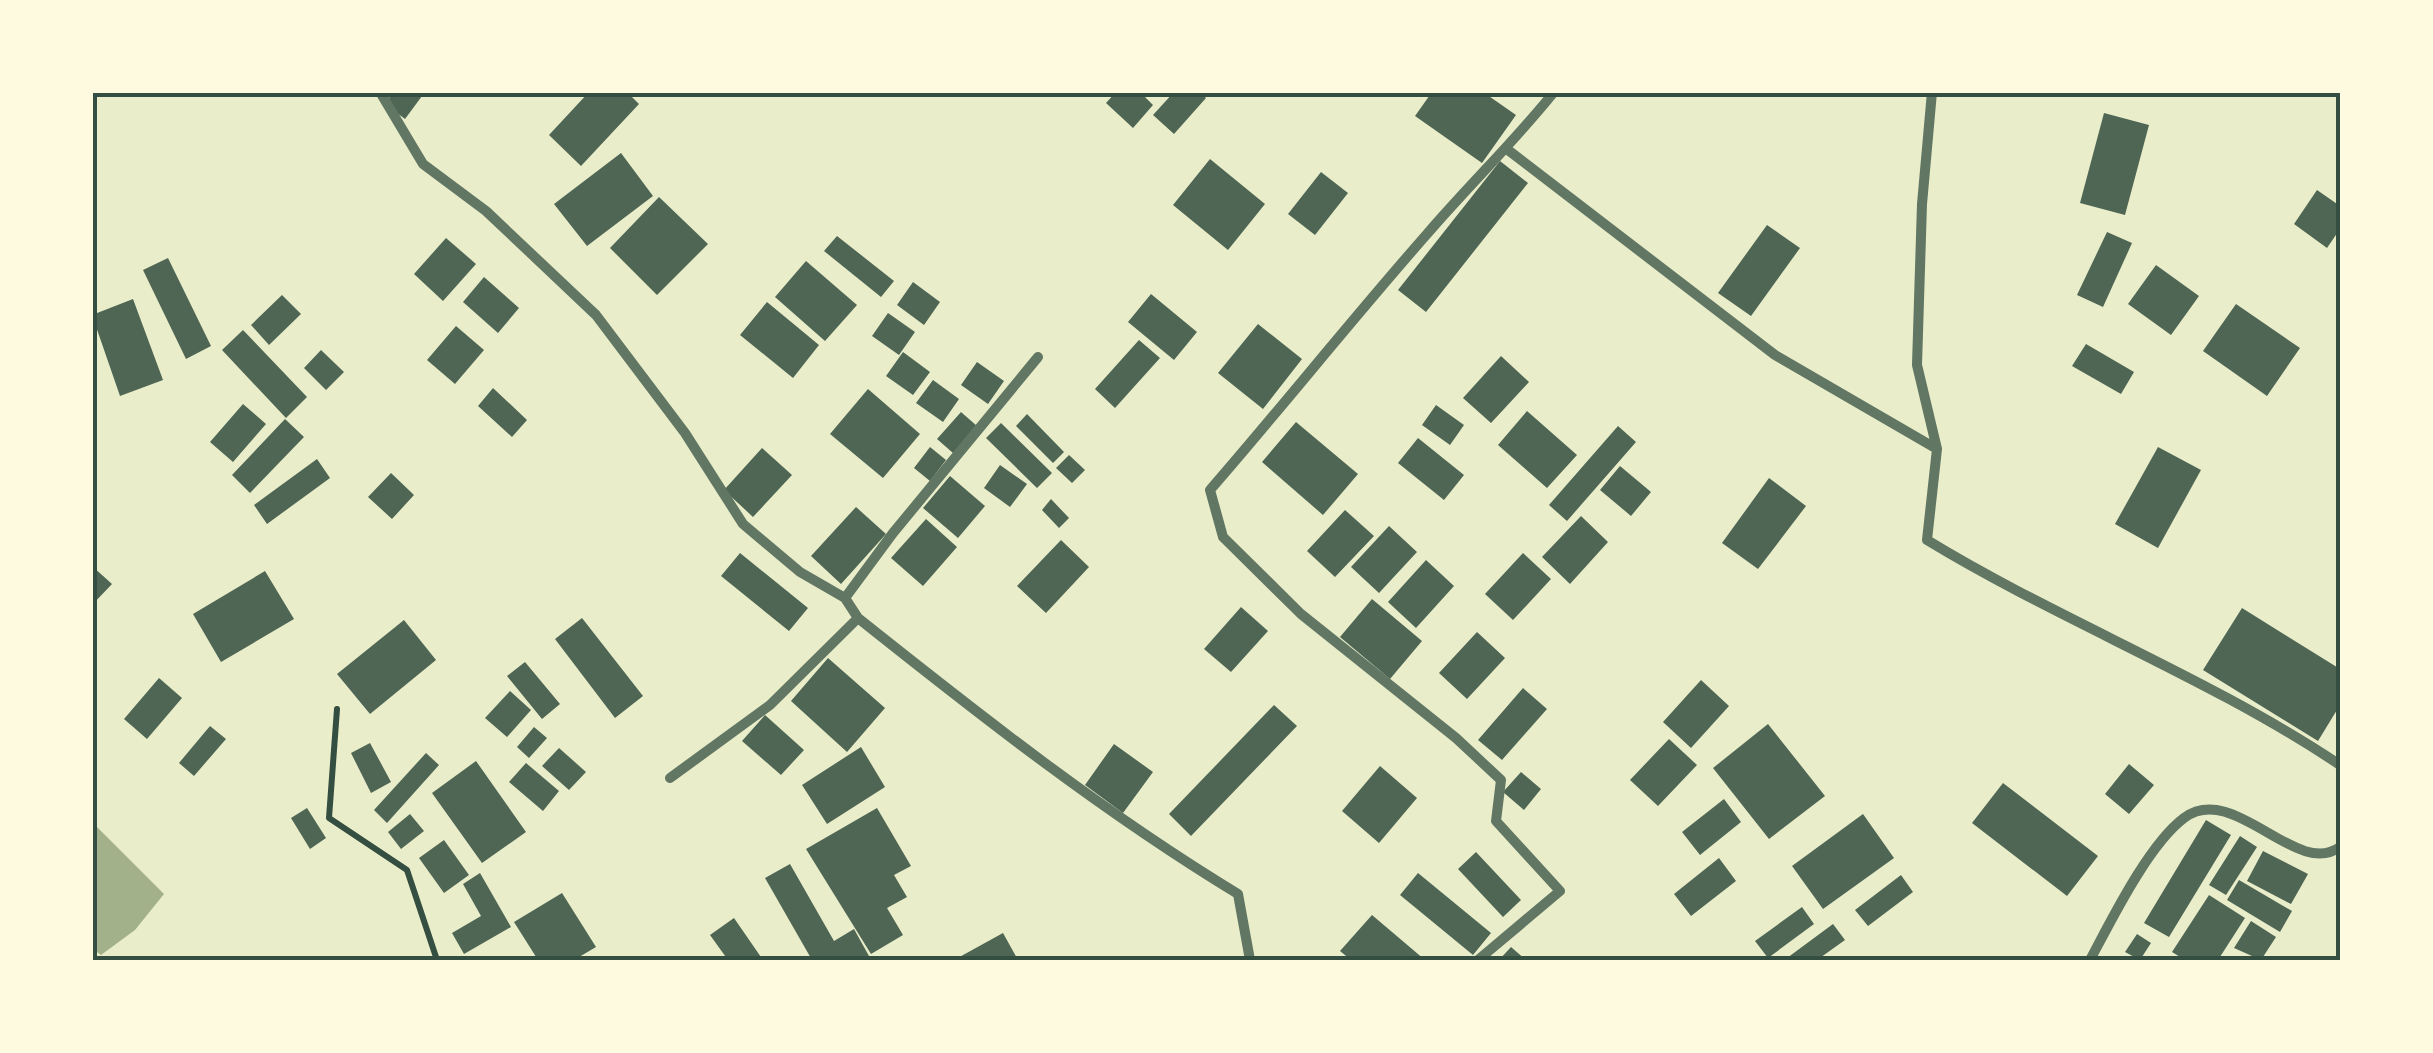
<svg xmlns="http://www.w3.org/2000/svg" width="2433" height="1053" viewBox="0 0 2433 1053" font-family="'Playfair Display',serif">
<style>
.water{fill:#a3b18a}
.building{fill:#4f6655}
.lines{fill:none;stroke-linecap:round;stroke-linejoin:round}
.path{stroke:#344e41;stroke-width:6}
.minor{stroke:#617663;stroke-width:10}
.neatline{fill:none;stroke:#344e41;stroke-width:4}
</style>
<rect width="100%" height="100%" fill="#e9edc9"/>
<!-- water -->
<path class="water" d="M93 823 164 894 135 930 101 955 93 949Z"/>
<!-- building -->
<path class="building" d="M393 92H425L405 119 385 104Z
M589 92H627L639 104 581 166 549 135Z
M1116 92H1140L1153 105 1133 128 1106 103Z
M1174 92H1200L1206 98 1174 134 1153 115Z
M1432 92H1483L1516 115 1482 163 1415 116Z
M2104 113 2149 125 2125 215 2080 203Z
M621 153 653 196 587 246 554 204Z
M1210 159 1265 204 1228 250 1173 205Z
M1500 161 1528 183 1426 312 1398 290Z
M1321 172 1348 193 1315 235 1288 214Z
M2317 190 2340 206V229L2327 248 2294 224Z
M659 197 708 244 657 295 610 248Z
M1767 225 1800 248 1751 316 1718 293Z
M2107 232 2132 243 2103 307 2077 295Z
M837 236 894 281 881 297 824 251Z
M446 238 476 264 443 301 414 274Z
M168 258 211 346 186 359 143 270Z
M806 261 857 305 825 341 775 297Z
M2156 265 2199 296 2171 335 2128 304Z
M484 277 519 308 498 333 463 302Z
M913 282 940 302 924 325 897 305Z
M1151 294 1197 332 1174 360 1128 322Z
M282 295 301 314 269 345 251 325Z
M133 299 163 380 120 396 92 315Z
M767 302 819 345 793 378 740 335Z
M2236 304 2300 348 2267 396 2203 351Z
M888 313 915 332 899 355 872 336Z
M1258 324 1302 359 1263 409 1218 373Z
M456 326 484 350 455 384 427 360Z
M243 330 307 397 286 418 222 350Z
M1139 340 1160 358 1115 408 1095 389Z
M2086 344 2134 372 2121 394 2072 366Z
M321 350 344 372 326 390 304 368Z
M903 352 930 372 913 395 886 376Z
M1501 356 1529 382 1491 423 1463 398Z
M977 362 1004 381 988 404 961 385Z
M933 380 959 399 943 422 916 403Z
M493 388 527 420 512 437 478 406Z
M868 389 920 434 883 478 830 434Z
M243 404 266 424 233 462 210 442Z
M1436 405 1464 425 1450 445 1422 425Z
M1527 411 1577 455 1547 488 1498 445Z
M961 412 977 426 953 453 937 439Z
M1027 414 1064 452 1053 463 1016 426Z
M285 419 304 437 250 493 232 475Z
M1296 422 1358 474 1323 515 1262 462Z
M1001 423 1052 473 1037 488 986 438Z
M1618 426 1636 442 1567 521 1549 505Z
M1418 438 1464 475 1444 500 1398 463Z
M930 447 946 460 930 481 914 468Z
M2158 447 2201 470 2158 548 2115 524Z
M762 448 792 475 753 517 724 490Z
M1069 455 1085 470 1072 483 1056 468Z
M317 459 330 478 267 524 254 505Z
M1000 465 1027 484 1010 507 984 488Z
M1620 466 1651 492 1631 516 1600 490Z
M391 473 414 495 392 519 368 497Z
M950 476 985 506 958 538 923 508Z
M1769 478 1806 506 1758 569 1722 543Z
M1051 499 1069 518 1059 528 1042 510Z
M856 507 886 534 841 584 811 556Z
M1345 510 1374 536 1335 577 1307 551Z
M1581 516 1608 542 1570 584 1542 557Z
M926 519 957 547 923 586 891 558Z
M1389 526 1417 552 1379 593 1351 567Z
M1061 540 1089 567 1046 613 1017 586Z
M740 553 808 608 789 631 721 576Z
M1523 553 1551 579 1513 620 1485 594Z
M1426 560 1454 586 1416 628 1388 602Z
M92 566 112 584 92 605Z
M265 571 294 619 221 662 193 614Z
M1372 599 1422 641 1390 679 1340 637Z
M1241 607 1268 631 1231 672 1204 649Z
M2242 608 2340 669V705L2318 741 2203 670Z
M582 618 643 696 615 718 555 639Z
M404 620 436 660 370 714 337 674Z
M1477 632 1505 658 1467 699 1439 673Z
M828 658 885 708 847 752 791 701Z
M525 662 560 704 542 719 507 676Z
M159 678 182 698 147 739 124 719Z
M1701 680 1729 706 1691 748 1663 722Z
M1523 688 1547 709 1502 760 1478 740Z
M510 691 531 710 507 737 485 718Z
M1274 705 1297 726 1191 836 1169 814Z
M765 715 804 750 781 775 742 741Z
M1768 724 1825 796 1769 839 1713 768Z
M210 726 226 739 194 776 179 763Z
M534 727 547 738 529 758 517 747Z
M1669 739 1697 765 1658 806 1630 780Z
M370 743 391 782 371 793 351 753Z
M1114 744 1153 772 1123 813 1085 785Z
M861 747 885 787 827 824 802 785Z
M559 748 586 772 569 790 542 766Z
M426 753 439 765 387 823 374 810Z
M476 761 526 832 482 863 432 793Z
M526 763 559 791 543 811 509 782Z
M2129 764 2154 785 2129 814 2105 794Z
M1380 766 1417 798 1379 843 1342 811Z
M1521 772 1541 789 1524 810 1503 792Z
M2003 783 2098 856 2067 896 1972 823Z
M1724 799 1741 822 1700 855 1682 832Z
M307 808 326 838 310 849 291 818Z
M877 808 911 866 894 875 907 897 887 908 903 935 871 954 806 849Z
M410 814 424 831 401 849 388 832Z
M1863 814 1894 858 1823 909 1792 866Z
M2206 820 2231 835 2169 937 2144 923Z
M2240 836 2257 847 2226 895 2209 885Z
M444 840 469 875 444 893 419 858Z
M2263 851 2308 874 2291 904 2247 881Z
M1476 852 1521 900 1503 917 1458 869Z
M1719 858 1736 881 1691 916 1674 894Z
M790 864 834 941 854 929 869 956 862 960H812L765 878Z
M480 873 511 927 464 954 452 933 481 916 463 884Z
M1418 873 1491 933 1473 955 1400 895Z
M1901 875 1913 892 1868 926 1855 910Z
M2239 880 2292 911 2280 932 2227 900Z
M562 893 596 947 574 960H538L514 922Z
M2209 895 2245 918 2218 960H2185L2172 952Z
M1802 907 1814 924 1768 958 1755 941Z
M1372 915 1425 960H1351L1340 951Z
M734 918 763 960H728L710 935Z
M2251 921 2276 937 2261 960 2234 948Z
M1833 924 1845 940 1817 960H1789L1787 958Z
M1003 933 1018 960H954Z
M2137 934 2151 943 2140 960 2125 952Z
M1511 947 1526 960H1499Z"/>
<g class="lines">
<!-- path -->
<path class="path" d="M337 709 329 818 407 870 437 960"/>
<!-- minor -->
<path class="minor" d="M380 92 423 164 486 211 596 315 685 433 743 524 800 572 845 598 858 618C981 716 1103 812 1238 894L1250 960
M1932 92 1922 204 1917 365 1937 449 1927 540C2060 621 2212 679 2340 765
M1508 150 1775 355 1937 449
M845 598 893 533 1038 357
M670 778 770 705 858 618
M1478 960 1560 891 1496 821 1501 780 1456 738 1301 614 1223 537 1210 490C1283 406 1353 318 1427 234 1469 185 1514 142 1554 92
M2090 960C2111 921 2148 845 2184 818 2234 781 2296 879 2340 847"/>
</g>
<!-- border -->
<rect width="2433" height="1053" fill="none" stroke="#fefae0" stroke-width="190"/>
<rect x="95" y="95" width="2243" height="863" class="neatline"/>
</svg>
